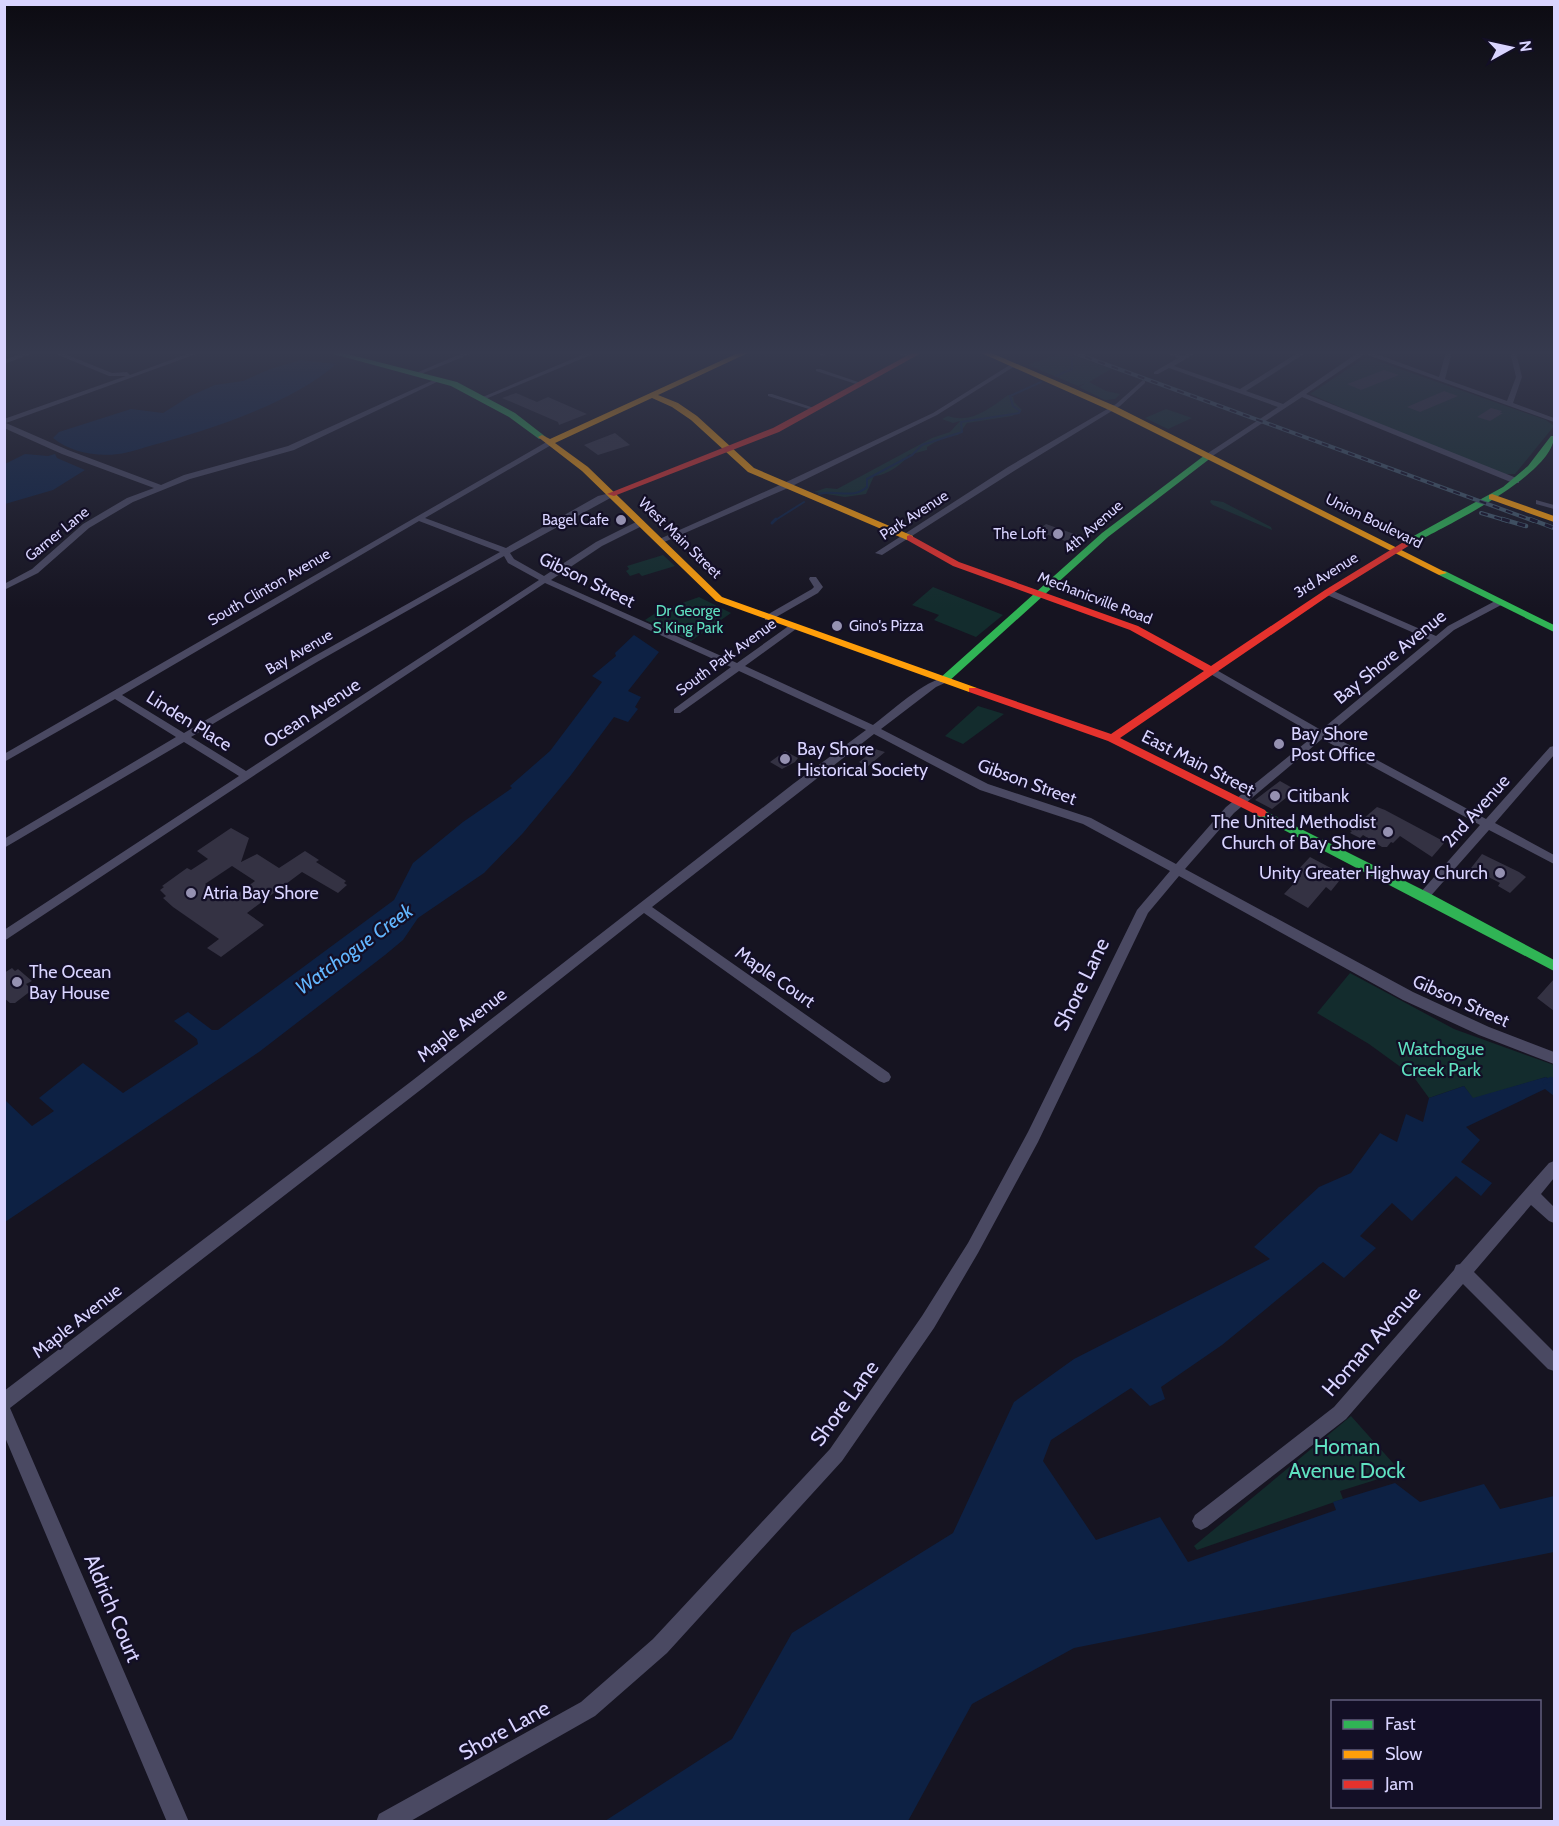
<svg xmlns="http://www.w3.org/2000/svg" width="1559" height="1826" viewBox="0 0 1559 1826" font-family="Cabin,sans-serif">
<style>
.green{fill:#132c2d}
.water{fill:#0d2144}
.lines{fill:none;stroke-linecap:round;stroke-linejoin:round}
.stream-far2{stroke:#0d2144;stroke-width:2}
.stream-far1{stroke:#0d2144;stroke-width:3}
.stream{stroke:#0d2144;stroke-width:4.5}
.building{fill:#343243;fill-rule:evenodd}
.street{fill:#4a4962;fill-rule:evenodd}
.fast{fill:#30b455;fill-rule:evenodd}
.slow{fill:#ff9f0a;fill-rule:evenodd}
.jam{fill:#e5322d;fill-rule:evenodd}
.rail-far1-casing{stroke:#43596b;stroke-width:4}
.rail-casing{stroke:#43596b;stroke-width:4.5}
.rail-far1{stroke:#130f26;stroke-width:2;stroke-dasharray:7;stroke-linecap:butt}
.rail{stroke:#130f26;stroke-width:3;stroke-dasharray:8;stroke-linecap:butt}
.poi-dot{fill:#9591b1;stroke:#130f26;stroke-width:2}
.labels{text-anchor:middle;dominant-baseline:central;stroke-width:4.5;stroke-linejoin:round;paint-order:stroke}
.far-street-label{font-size:15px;fill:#d9d4ff;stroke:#130f26}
.far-poi-label{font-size:15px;fill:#d9d4ff;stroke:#130f26;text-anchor:end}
.far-park-label{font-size:15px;fill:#5fe0c0;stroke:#130f26}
.street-label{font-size:18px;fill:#d9d4ff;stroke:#130f26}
.poi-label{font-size:18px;fill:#d9d4ff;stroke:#130f26;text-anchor:start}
.park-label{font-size:18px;fill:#5fe0c0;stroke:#130f26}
.water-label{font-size:20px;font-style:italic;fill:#62b6ff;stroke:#130f26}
.near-street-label{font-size:21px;fill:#d9d4ff;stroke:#130f26}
.near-park-label{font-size:21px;fill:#5fe0c0;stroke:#130f26}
</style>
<rect width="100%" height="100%" fill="#161421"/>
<!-- green -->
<path class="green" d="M1064 352 1111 369 1089 382 1106 391 1120 394 1115 399 1105 400 1079 387 1086 383 1078 386 1028 365Z
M1366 357 1546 420 1554 426 1515 474H1505L1434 448 1310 394Z
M1008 395 1013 397 1014 402 1022 410 1012 416 967 423 958 435 942 438 927 447V450L908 455C903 465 884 476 874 476L866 494 845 497 814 492 826 488 837 489 932 438 950 432 960 421 953 423 942 419 948 416C971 424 989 409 1008 395Z
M1166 409 1192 418 1168 429 1145 418Z
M1211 500 1223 502 1271 527 1272 530 1213 505 1210 502Z
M663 555 675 566 642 576 639 573 630 576 626 571 629 569 627 566Z
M933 587 1003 615 976 637 934 620 939 615 912 605Z
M699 597 731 613 691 641 645 620 657 612Z
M978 706 1004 714 963 744 945 736Z
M1350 973 1454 1029 1554 1065V1084L1546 1077 1473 1099 1464 1086 1429 1098 1413 1076 1369 1044 1317 1013Z
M1351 1416 1401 1472 1340 1491 1343 1499 1197 1550 1194 1546Z"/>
<!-- water -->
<path class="water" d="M301 360 336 364C295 402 207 431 153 445 142 448 129 453 118 454 96 457 70 452 53 438L59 432 131 409 163 413 190 396 215 385 243 381 270 369Z
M25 454 48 456 55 454 57 458 85 470 53 490 5 504V464Z
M634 635 659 652 628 691 641 697 635 707 638 709 628 722 614 717 571 775 523 833 484 873 418 918 403 940 385 955 259 1052 5 1222V1100L32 1126 54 1111 39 1098 83 1063 123 1093 198 1044 197 1039 174 1021 188 1012 212 1030H218L394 900 413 863 463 822 512 788 510 786 550 751 602 682 592 676 616 656 615 653Z
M1546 1077 1554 1084V1096L1545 1089 1466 1127 1480 1140 1461 1162 1492 1183 1481 1196 1456 1176 1412 1221 1392 1203 1360 1236 1376 1248 1344 1278 1323 1262 1222 1345 1161 1387 1165 1399 1150 1406 1131 1388 1051 1440 1043 1461 1096 1540 1160 1517 1188 1562 1336 1510 1333 1502 1395 1483 1420 1502 1484 1484 1500 1509 1554 1496V1552L1074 1648 972 1704 908 1821H605L732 1739 792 1633 953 1533 1014 1402 1074 1359 1270 1259 1254 1247 1319 1187 1351 1173 1380 1133 1397 1142 1406 1114 1423 1122 1429 1098 1464 1086 1473 1098Z"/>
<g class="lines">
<!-- stream-far2 -->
<path class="stream-far2" d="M1056 376 1072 369V359L1069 356
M819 494C836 489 853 500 867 487V479L912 455 922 445 962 432 961 422 1019 413 1020 411 1013 406 1010 396 1041 382
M774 521 804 502"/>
<!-- stream-far1 -->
<path class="stream-far1" d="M772 523 776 519"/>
<!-- stream -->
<path class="stream" d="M1545 1082 1551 1079 1554 1083"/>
</g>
<!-- building -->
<path class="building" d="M1384 370 1399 375 1361 390 1347 384Z
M1444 391 1458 396 1420 412 1407 407Z
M516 393 537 402 548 397 587 414 559 425 558 422 502 398Z
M1491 408 1502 411 1500 413H1503L1490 421 1477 417Z
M615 433 630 445 598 455 584 445Z
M1046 524 1080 536 1071 543 1037 531Z
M875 749 885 752 867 767 859 762Z
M785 751 798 758 795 762 782 769 770 762Z
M1280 781 1296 790 1272 809 1255 800Z
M1377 807 1385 810 1445 842 1432 857 1400 836 1393 843 1391 842 1387 847H1382L1363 835 1360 838 1350 833 1352 831 1350 830Z
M231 828 249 838 241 862 257 854 279 868 305 851 319 860 316 862 346 881 344 883 347 885 338 893 302 872 247 913 264 925 221 957 207 948 219 939 173 907 163 898 166 896 160 890 164 887 162 886 187 868 191 870 208 859 197 851ZM232 866 255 881 229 900 205 884Z
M1482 854 1519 872 1526 877 1510 893 1498 886 1500 883 1471 868Z
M1310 857 1344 875 1331 891 1326 887 1308 908 1284 894 1301 876 1295 873Z
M12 968 15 971 18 969 32 981 26 984 32 990 15 1003H10L4 998V973Z
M1554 979V1011L1537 998Z"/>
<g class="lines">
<!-- street -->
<path class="street" d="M26 352H36L4 364V360Z
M51 352H60L112 373 127 372 130 375 192 352H202L6 423 68 450 161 485 184 475 288 446 436 379 441 380 294 450 190 479 133 502 89 528 38 573 4 590V584L32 569 83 524 127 498 154 488 62 454 4 428V419L126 376H109Z
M465 352H475L421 374 416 373Z
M589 352H598L483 400 478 399Z
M821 352H831L822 356 819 354Z
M895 352H904L913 357 908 358Z
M1164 352H1174L1183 356 1189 352H1197L1174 366 1240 389 1299 352H1307L1246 391 1283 404 1359 352H1371L1439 377 1446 352H1452L1445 379 1507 401 1516 377 1510 352H1516L1522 377 1513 403 1554 418V422L1365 354 1306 394 1519 479V483H1513L1302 397 1208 459 1204 457 1205 455 1278 407 1169 368 1158 374H1154V372L1178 358Z
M1013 363 1015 364V366L937 415 788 488 662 543 655 541 782 484 933 413Z
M816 369H820L864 384 859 385 816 371Z
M1143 380 1145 381V383L1120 406 1014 471 882 555 875 553 1008 467 1116 404Z
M768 394H772L817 409 812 410 768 396Z
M550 440H553V444L425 518 506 548 598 496 614 492V496L510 553 514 559 544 576 596 542 638 521H644V525L602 546 551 580 737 663 790 625H796V629L745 666 873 725C888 714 929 676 947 678V682L936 687 881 729 988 784 1091 818 1176 864 1226 807 1315 735 1207 672V668H1213L1321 730 1430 640 1325 594V590H1331L1436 636 1448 626 1497 600H1503V604L1454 630 1329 734 1486 819 1550 747 1554 746V755L1495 823 1554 855V864L1489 830 1428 899H1420L1418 896 1420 893 1480 825 1322 739 1234 813 1185 869 1413 992 1489 1027 1554 1052V1064L1479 1035 1403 1000 1179 876 1148 913 1038 1142 978 1253 934 1328 842 1461 667 1653 595 1716 409 1822H376L379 1814 581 1702 653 1639 830 1449 922 1316 968 1243 1028 1132 1137 910 1170 871 1083 824 980 790 874 734 652 907 889 1073 891 1077 889 1081 884 1083 879 1081 644 913 423 1088 10 1408 189 1822H167L4 1435V1391L413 1080 793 784 866 730 739 671 680 713H674V709L731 667 545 583 4 941V930L239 776 184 742 4 848V839L176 737 115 699 4 762V754ZM419 521 500 552 311 658 184 733 122 695ZM504 556 508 563 539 580 246 771 191 737 317 662Z
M1536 500 1554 505V509L1536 504Z
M810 577H816L823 587 818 593 771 620H765V616L812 589 814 587 809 579Z
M1554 1161V1178L1541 1194 1554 1207V1223L1549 1221 1531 1205 1474 1272 1554 1352V1371L1548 1369 1463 1284 1346 1419 1207 1527 1201 1530 1195 1527 1192 1521 1195 1515 1334 1407 1454 1270 1456 1265 1460 1264 1549 1163Z"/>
<!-- fast -->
<path class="fast" d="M326 352H339L457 382 515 413 546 437 539 439 509 417 451 386Z
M1551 436H1554C1554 474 1448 525 1416 542H1410V538L1503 487 1528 466Z
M1205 455 1212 457 1108 537 948 682H940V678L1102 533Z
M1439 571H1445L1554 625V632L1439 575Z
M1261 809 1429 893 1554 960V971L1257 816 1255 813 1257 810Z"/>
<!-- slow -->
<path class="slow" d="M740 352H750L658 395 678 403 697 416 754 468 913 536V540H907L748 472 691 420 672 407 652 398 555 443 588 467 722 597 977 688V692H969L716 601 582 471 538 437 542 435 550 439Z
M979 352H989L1115 406 1447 573 1439 575 1109 410Z
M1492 494 1554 516V522L1489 499V495Z"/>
<!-- jam -->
<path class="jam" d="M914 352H923L779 432 614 496 607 494 773 428Z
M910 535 959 562 1138 626 1211 666 1325 590 1410 538 1418 540 1331 594 1120 738 1265 810 1267 813 1265 816 1261 817 1108 741 969 692V688H977L1111 734 1204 671 1130 630 953 566 907 540V536Z"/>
<defs>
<path id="rail-far1" d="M1072 352 1534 521
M1481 513 1508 521"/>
<path id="rail" d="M1502 519 1526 526
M1530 519 1554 528"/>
</defs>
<!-- rail-far1 casing -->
<use href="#rail-far1" class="rail-far1-casing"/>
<!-- rail casing -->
<use href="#rail" class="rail-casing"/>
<!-- rail-far1 -->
<use href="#rail-far1" class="rail-far1"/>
<!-- rail -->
<use href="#rail" class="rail"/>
</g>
<!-- sky -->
<linearGradient id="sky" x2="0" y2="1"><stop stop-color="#0c0b12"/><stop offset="0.58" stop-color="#363a4e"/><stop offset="1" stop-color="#363a4e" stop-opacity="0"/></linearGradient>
<rect width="1559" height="608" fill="url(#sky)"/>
<!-- markers -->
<g class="poi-dot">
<circle cx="621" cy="520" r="6"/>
<circle cx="1058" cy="534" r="6"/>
<circle cx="837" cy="626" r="6"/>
<circle cx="1279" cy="744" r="6"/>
<circle cx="785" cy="759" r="6"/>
<circle cx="1275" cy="796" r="6"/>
<circle cx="1388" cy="832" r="6"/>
<circle cx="1500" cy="873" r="6"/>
<circle cx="191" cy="893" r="6"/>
<circle cx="17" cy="982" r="6"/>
</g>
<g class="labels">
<!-- far-street labels -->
<g class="far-street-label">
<text transform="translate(914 515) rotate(-33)">Park Avenue</text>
<text transform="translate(1374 521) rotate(26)">Union Boulevard</text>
<text transform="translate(1093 527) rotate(-41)">4th Avenue</text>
<text transform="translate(57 534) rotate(-39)">Garner Lane</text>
<text transform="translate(680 538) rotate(44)">West Main Street</text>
<text transform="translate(1326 575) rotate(-32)">3rd Avenue</text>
<text transform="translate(269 587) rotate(-30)">South Clinton Avenue</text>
<text transform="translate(1095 598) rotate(21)">Mechanicville Road</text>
<text transform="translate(299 652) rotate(-30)">Bay Avenue</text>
<text transform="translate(726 657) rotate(-36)">South Park Avenue</text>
</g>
<!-- far-poi labels -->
<g class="far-poi-label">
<text x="609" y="520">Bagel Cafe</text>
<text x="1046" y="534">The Loft</text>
<text x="849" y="626" text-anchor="start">Gino's Pizza</text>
</g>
<!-- far-park labels -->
<g class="far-park-label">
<text x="688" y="611">Dr George<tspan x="688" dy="17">S King Park</tspan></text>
</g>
<!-- street labels -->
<g class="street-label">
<text transform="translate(587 580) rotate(26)">Gibson Street</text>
<text transform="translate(1390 657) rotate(-39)">Bay Shore Avenue</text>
<text transform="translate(312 713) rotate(-33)">Ocean Avenue</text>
<text transform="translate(189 721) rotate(32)">Linden Place</text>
<text transform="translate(1198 763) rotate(27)">East Main Street</text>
<text transform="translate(1027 782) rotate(20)">Gibson Street</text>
<text transform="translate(1476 811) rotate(-48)">2nd Avenue</text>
<text transform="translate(775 977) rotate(35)">Maple Court</text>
<text transform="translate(1461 1001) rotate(24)">Gibson Street</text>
<text transform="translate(462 1025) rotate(-38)">Maple Avenue</text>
<text transform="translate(77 1321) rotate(-38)">Maple Avenue</text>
</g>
<!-- poi labels -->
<g class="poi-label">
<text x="1291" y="734">Bay Shore<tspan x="1291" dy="21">Post Office</tspan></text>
<text x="797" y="749">Bay Shore<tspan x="797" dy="21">Historical Society</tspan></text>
<text x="1287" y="796">Citibank</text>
<text x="1376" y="822" text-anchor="end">The United Methodist<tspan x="1376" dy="21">Church of Bay Shore</tspan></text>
<text x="1488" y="873" text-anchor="end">Unity Greater Highway Church</text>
<text x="203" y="893">Atria Bay Shore</text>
<text x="29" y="972">The Ocean<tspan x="29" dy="21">Bay House</tspan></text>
</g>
<!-- park labels -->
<g class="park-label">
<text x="1441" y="1049">Watchogue<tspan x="1441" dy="21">Creek Park</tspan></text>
</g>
<!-- water labels -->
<g class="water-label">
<text transform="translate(354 949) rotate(-36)">Watchogue Creek</text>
</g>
<!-- near-street labels -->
<g class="near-street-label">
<text transform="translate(1081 984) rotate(-64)">Shore Lane</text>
<text transform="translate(1371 1341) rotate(-49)">Homan Avenue</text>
<text transform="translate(844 1403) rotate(-54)">Shore Lane</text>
<text transform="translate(113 1608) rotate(67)">Aldrich Court</text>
<text transform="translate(504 1730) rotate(-29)">Shore Lane</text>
</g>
<!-- near-park labels -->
<g class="near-park-label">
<text x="1347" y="1446">Homan<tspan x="1347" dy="24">Avenue Dock</tspan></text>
</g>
</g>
<!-- border -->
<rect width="1559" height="1826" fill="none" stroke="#d9d4ff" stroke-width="12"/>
<!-- legend -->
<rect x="1331" y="1700" width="210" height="108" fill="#130f26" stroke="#625e7d" stroke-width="1.5"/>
<rect x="1343" y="1720" width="30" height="9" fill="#30b455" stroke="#625e7d" stroke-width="1.5"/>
<text x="1385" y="1730" font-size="18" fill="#d9d4ff">Fast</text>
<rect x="1343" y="1750" width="30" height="9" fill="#ff9f0a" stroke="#625e7d" stroke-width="1.5"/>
<text x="1385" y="1760" font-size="18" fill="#d9d4ff">Slow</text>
<rect x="1343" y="1780" width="30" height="9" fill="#e5322d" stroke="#625e7d" stroke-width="1.5"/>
<text x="1385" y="1790" font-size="18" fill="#d9d4ff">Jam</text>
<!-- north arrow -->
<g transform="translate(1511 48) rotate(82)" stroke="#130f26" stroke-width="4.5" paint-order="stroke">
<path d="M0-4.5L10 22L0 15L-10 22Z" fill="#d9d4ff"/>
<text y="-9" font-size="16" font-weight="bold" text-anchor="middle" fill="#d9d4ff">N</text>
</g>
</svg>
